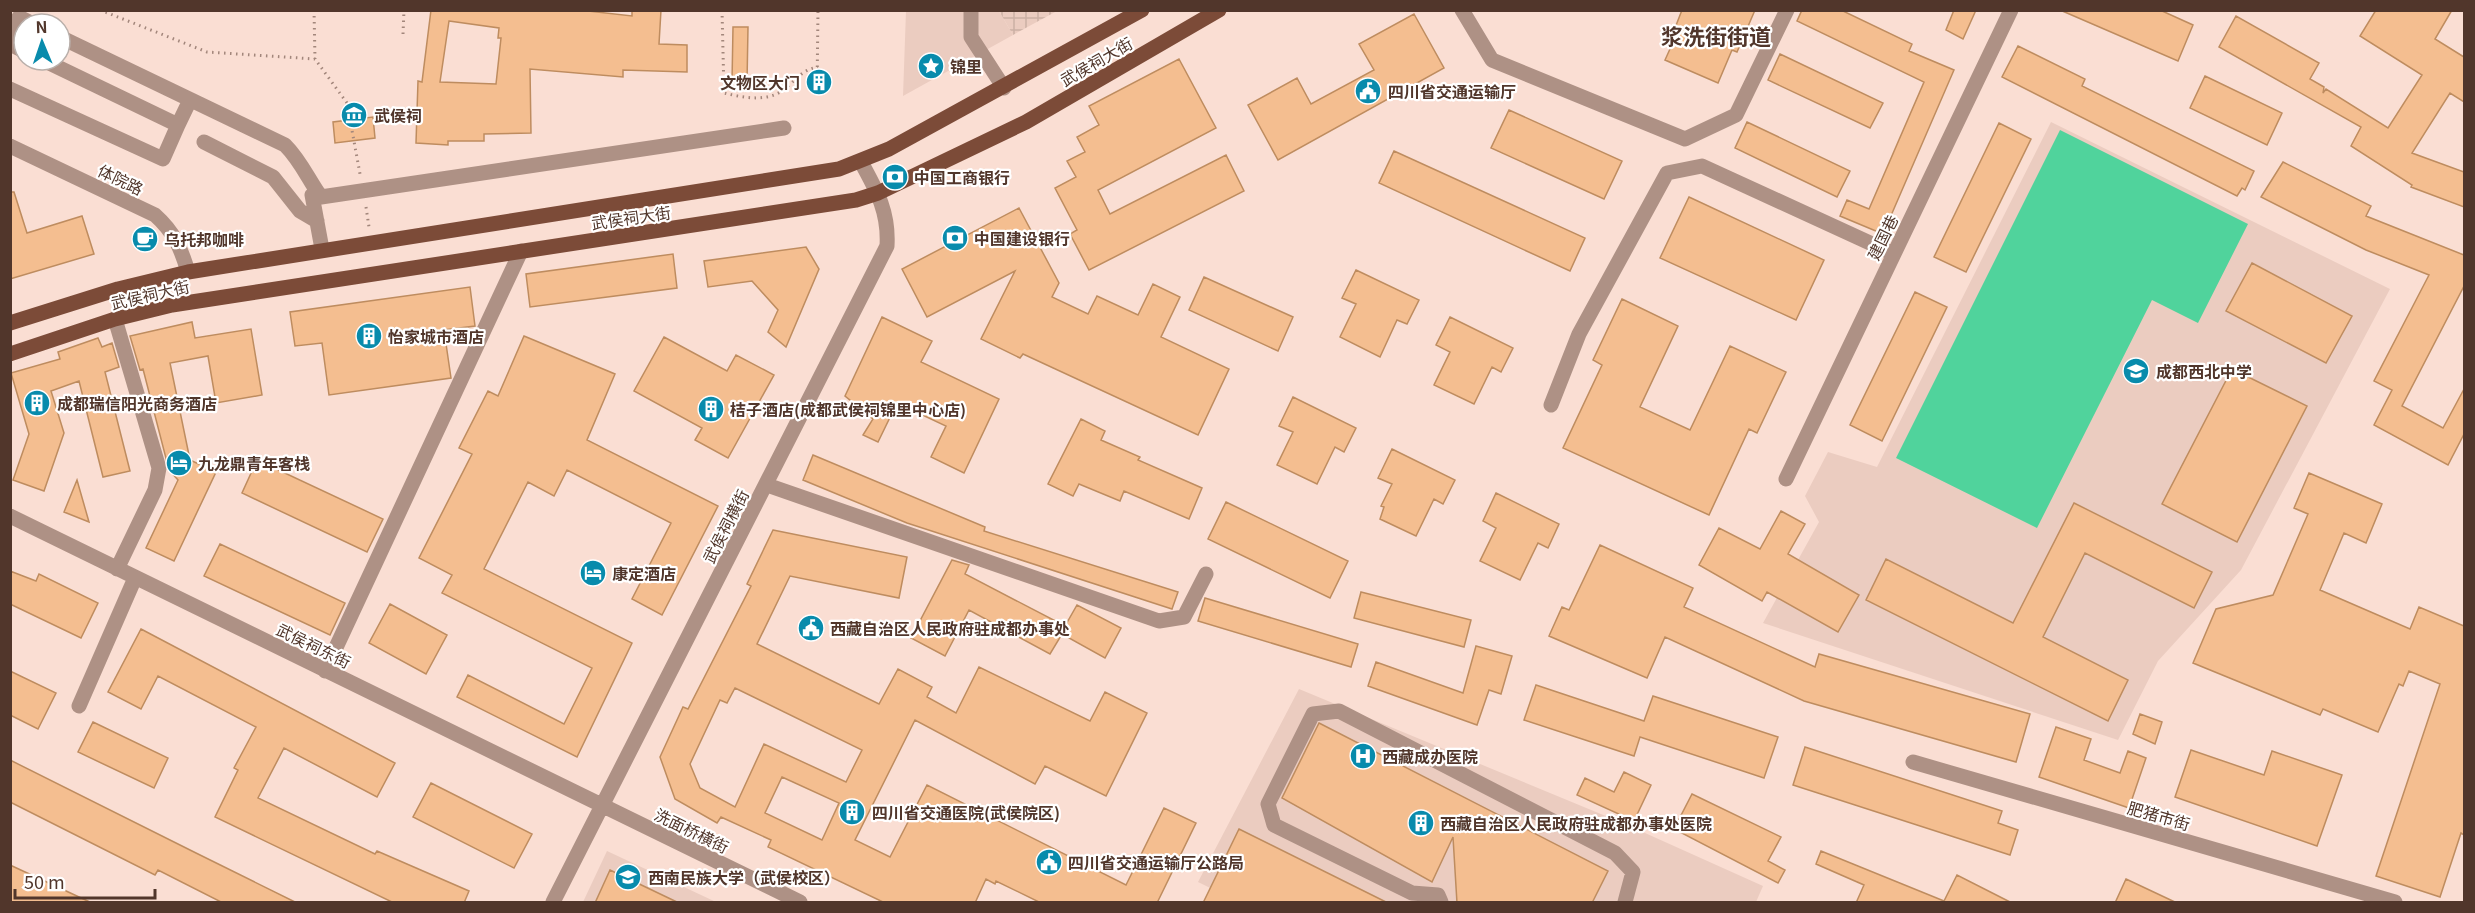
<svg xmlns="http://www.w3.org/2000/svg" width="2475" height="913" viewBox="0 0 2475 913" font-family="Georgia,'Noto Sans SC',serif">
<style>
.built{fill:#ebccc0}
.industrial{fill:url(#industrial-grid)}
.grass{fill:#50d39c}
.building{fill:#f4be90;stroke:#be8c5f;stroke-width:1.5;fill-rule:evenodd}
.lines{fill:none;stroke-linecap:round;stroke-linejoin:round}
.path{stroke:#a2867b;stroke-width:3;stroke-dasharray:1.5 4.5;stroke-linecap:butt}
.minor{stroke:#ae9185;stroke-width:15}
.major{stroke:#7c4b38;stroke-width:15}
.labels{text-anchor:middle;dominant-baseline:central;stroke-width:4.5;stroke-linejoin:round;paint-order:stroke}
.street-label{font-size:16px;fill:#51362b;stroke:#fff}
.poi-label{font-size:16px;font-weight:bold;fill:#51362b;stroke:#fff;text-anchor:start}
.district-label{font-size:22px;font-weight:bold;fill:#51362b;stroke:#fff}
</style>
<defs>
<pattern id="industrial-grid" width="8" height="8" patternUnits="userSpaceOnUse" patternTransform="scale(1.5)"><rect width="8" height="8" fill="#ebccc0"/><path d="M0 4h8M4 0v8" fill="none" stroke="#cbb0a5"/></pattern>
</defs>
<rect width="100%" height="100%" fill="#faded3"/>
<!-- built -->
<path class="built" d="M906 11H999L1013 35 903 96Z
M2051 122 2390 289 2241 570 2158 661 2118 740 1763 623 1819 522 1805 496 1828 452 1877 467Z
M1299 689 1625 824 1763 886 1756 902H1239L1198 882Z
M607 851 716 902H583Z"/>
<!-- industrial -->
<path class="industrial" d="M999 11H1057L1013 35Z"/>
<!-- grass -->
<path class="grass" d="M2060 130 2248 224 2198 323 2152 300 2037 528 1896 458Z"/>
<!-- building -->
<path class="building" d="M431 10H579L632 16V10H661L659 44 687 45V72L623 70V77L530 69 531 133 484 134V141H448V145L416 143 418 81 422 82ZM449 21 499 28 498 38H501L496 84 440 82Z
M1682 10H1755L1737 52 1732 50 1718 83 1665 60 1679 29 1675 28Z
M1802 10H1841L1912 44 1909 51 1954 70 1883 234 1840 216 1847 200 1869 209 1924 82 1797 21Z
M1954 10H1976L1963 39 1946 30Z
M2060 10H2160L2193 25 2178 61Z
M2376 10H2452L2435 39 2464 57V102L2450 93 2412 153 2464 172V207L2411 187 2412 185 2351 146 2361 127 2219 47 2236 16 2319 63 2310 79 2324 87 2323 93 2326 89 2388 128 2422 75 2360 36Z
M1414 14 1444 68 1278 160 1248 105 1297 78 1311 104 1374 70 1359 44Z
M733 27H748L747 83 732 82Z
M2018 46 2085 79 2082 86 2254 171 2245 190 2242 188 2237 196 2002 77Z
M1780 54 1883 103 1870 128 1768 80Z
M1179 59 1216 128 1098 190 1110 214 1226 155 1244 191 1089 270 1070 234 1077 230 1055 188 1076 177 1067 161 1085 152 1077 137 1099 125 1089 106Z
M2205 76 2282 113 2267 145 2190 108Z
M1509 110 1622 161 1604 199 1491 148Z
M373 117 375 138 335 143 333 122Z
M1747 122 1850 171 1837 197 1735 148Z
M1999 123 2031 139 1966 272 1934 257Z
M1394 151 1585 238 1570 271 1379 183Z
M2283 162 2371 206 2366 216 2464 255V286L2402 406 2443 428 2464 389V434L2448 465 2374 425 2392 390 2374 381 2429 275 2366 250 2261 197Z
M10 192H14L27 233 82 216 94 254 10 279Z
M1689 197 1824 260 1796 320 1660 258Z
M1019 208 1059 283 1052 297 1088 314 1097 296 1138 315 1153 284 1180 297 1161 337 1229 369 1198 435 1023 354 1020 358 981 339 1015 271 927 317 902 269Z
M806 247 819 269 786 347 768 332 778 310 752 281 708 287 704 261Z
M673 254 677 288 530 307 526 274Z
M2252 263 2352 316 2326 363 2226 311Z
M1356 270 1419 300 1407 324 1397 320 1380 357 1340 337 1356 304 1342 298Z
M1204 277 1293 317 1278 351 1189 310Z
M470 287 475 326 444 330 451 378 329 395 322 343 295 346 290 312Z
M1915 292 1947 307 1882 441 1850 425Z
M1622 299 1678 326 1640 407 1690 430 1730 346 1786 372 1757 433 1749 429 1709 515 1563 448 1602 365 1593 360Z
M882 317 932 341 921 362 999 399 964 473 931 457 946 426 897 403 878 442 863 435 873 419 845 396Z
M1450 317 1513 348 1501 372 1492 367 1474 404 1434 385 1450 352 1436 345Z
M192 322 195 338 251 329 262 395 216 403 208 356 170 363 190 460 216 472 174 561 146 548 178 480 169 470 143 369 140 370 130 336Z
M524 336 615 374 587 440 718 506 662 615 632 599 671 523 567 470 554 496 528 482 484 569 632 643 577 757 457 697 468 675 564 724 592 668 442 593 452 575 419 558 472 454 459 448 488 391 498 396Z
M664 337 727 371 736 355 774 375 728 458 695 440 702 428 634 391Z
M98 338 102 347 112 343 119 367 105 372 130 471 103 477 79 381 51 391 64 433 44 491 13 480 29 434 11 373 60 359 58 352Z
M2232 369 2307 406 2237 542 2162 504Z
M1293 397 1356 428 1344 452 1335 447 1317 484 1277 465 1293 432 1279 426Z
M1081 419 1105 431 1101 440 1140 457 1138 460 1202 488 1189 519 1124 491 1120 501 1079 484 1073 496 1048 484Z
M1392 449 1455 480 1443 504 1434 499 1416 536 1380 519 1384 507 1381 506 1392 484 1378 478Z
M813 455 985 527 984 531 1178 592 1172 609 907 523 803 480Z
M257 460 383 519 367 552 242 493Z
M2309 473 2382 504 2366 543 2344 533 2320 590 2410 629 2419 607 2464 626V835L2461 833 2440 897 2376 876 2440 684 2409 671 2403 686 2399 684 2378 732 2323 709 2320 715 2193 663 2216 609 2273 595 2308 514 2294 508Z
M77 480 89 522 64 512Z
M1496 493 1559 524 1548 548 1538 543 1520 580 1480 561 1496 528 1483 521Z
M1226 502 1348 561 1330 598 1208 539Z
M2074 503 2212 572 2194 608 2085 553 2043 637 2128 680 2108 721 1866 600 1886 559 2013 623Z
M1781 511 1805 524 1788 554 1859 595 1838 632 1767 592 1762 601 1699 565 1719 528 1760 549Z
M773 530 907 557 899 598 790 576 757 644 879 704 898 669 932 687 927 697 956 713 979 667 1090 721 1105 692 1147 713 1106 796 1045 766 1035 784 915 720 855 840 890 857 927 785 1126 885 1164 808 1196 823 1157 903H1041L996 881 995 884 986 879 975 903H885L768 847 771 840 721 817 717 823 675 799 660 757 683 707 688 709 751 586 747 584ZM735 688 862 750 846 782 764 744 735 807 700 788 690 764 720 700 727 703ZM782 777 839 803 822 840 765 813Z
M220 544 345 603 330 635 204 576Z
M1600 545 1693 588 1684 607 1815 667 1819 654 2030 714 2016 762 1804 701 1665 637 1647 678 1549 636 1562 607 1569 610Z
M952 560 969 565 965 574 1065 626 1077 605 1121 628 1105 658 1062 634 1050 654 969 610 945 656 911 638Z
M10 571 36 581 39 574 98 603 81 638 10 604Z
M1361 592 1471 620 1464 647 1354 618Z
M1205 598 1358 644 1351 667 1198 621Z
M390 604 447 635 426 674 369 643Z
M141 629 395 763 377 797 284 748 258 798 375 854 377 851 469 891 464 903H394L215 817 238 770 234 768 256 727 158 676 141 709 108 692Z
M1476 646 1512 656 1501 694 1489 690 1477 725 1368 686 1376 662 1463 693Z
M10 671 56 693 38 729 10 715Z
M1536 685 1644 721 1653 696 1778 737 1764 778 1640 737 1634 756 1524 720Z
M2140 714 2162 722 2155 744 2133 734Z
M93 722 168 758 154 788 78 752Z
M1319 723 1608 871 1592 903H1457L1453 837 1432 882 1282 798Z
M2056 727 2091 739 2084 760 2120 773 2128 751 2146 758 2129 808 2039 777Z
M1805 747 2002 811 1998 823 2018 830 2010 855 1793 785Z
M2191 750 2264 775 2272 751 2342 775 2317 846 2175 797Z
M10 760 196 853 297 903H223L158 870 155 875 10 802Z
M1624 772 1651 785 1634 821 1577 795 1585 778 1614 792Z
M431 783 532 834 514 868 413 817Z
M1692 794 1781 837 1768 861 1785 870 1778 883 1674 829Z
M1239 829 1388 903H1203Z
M1821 851 1944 901 1957 875 2012 903H1856L1864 885 1816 864Z
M10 865 92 903H10Z
M610 870 679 903H595Z
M2126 879 2177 903H2115Z"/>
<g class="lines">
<!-- path -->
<path class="path" d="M100 10 207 52 315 59 347 103 360 174
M314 10 315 59
M722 10 724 93C744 98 770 103 787 87 799 77 802 70 818 67
M403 34 404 10
M817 91 818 10
M366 207 369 227"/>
<!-- minor -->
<path class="minor" d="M971 10V37L1004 88
M1462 10 1492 60 1685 139 1736 115 1787 10
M10 35 19 17 33 24
M60 37 285 145C301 161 308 179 321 197L312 195 322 249
M10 44 24 51
M43 60 178 125 190 100
M10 89 163 159 178 125
M204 142 273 177 300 211 317 221
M10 146 155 215C174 232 181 248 188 272
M321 197 784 128
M115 319 159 468 155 490 117 569
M1551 405 1579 334 1667 173 1702 166 1894 254
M1786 479 2011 10
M767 485 1159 621 1184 617 1206 574
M10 516 800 902
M325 671 521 251
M79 706 135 578
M1913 762 2395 902
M553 902 887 246C889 212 877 191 861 162
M1441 902 1438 895 1412 893 1274 825 1268 804 1313 714 1339 711 1615 853 1633 872 1625 902"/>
<!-- major -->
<path class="major" d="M10 323 118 289 188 272 839 169 889 149 1142 10
M10 354 115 319 172 305 856 200 878 193 1026 122 1219 10"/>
</g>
<!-- icons -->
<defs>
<symbol id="sight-disc" viewBox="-11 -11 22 22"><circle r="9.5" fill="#088bac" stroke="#fff"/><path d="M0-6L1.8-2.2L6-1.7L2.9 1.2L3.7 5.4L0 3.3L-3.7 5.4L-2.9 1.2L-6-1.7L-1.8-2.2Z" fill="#fff"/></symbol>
<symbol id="building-disc" viewBox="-11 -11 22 22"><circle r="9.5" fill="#088bac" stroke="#fff"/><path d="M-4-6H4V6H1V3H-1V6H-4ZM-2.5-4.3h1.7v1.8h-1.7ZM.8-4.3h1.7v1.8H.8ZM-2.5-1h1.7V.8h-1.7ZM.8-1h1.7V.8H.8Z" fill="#fff"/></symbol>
<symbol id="civic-disc" viewBox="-11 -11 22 22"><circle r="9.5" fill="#088bac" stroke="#fff"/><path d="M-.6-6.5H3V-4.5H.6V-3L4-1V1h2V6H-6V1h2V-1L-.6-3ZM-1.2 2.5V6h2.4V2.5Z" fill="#fff"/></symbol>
<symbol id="museum-disc" viewBox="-11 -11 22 22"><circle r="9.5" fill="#088bac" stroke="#fff"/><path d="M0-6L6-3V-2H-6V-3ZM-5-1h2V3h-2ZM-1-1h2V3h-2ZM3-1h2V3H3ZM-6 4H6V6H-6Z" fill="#fff"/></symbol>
<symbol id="bank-disc" viewBox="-11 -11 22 22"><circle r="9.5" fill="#088bac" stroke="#fff"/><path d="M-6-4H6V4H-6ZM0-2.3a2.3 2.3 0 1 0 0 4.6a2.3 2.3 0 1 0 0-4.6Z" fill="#fff"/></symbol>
<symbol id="cafe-disc" viewBox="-11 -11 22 22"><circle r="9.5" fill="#088bac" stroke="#fff"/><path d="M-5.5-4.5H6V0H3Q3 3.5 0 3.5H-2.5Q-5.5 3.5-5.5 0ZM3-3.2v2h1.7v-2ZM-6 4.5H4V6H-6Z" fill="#fff"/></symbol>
<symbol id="school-disc" viewBox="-11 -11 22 22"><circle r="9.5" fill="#088bac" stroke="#fff"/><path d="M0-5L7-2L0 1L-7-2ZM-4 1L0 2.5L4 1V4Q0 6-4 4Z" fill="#fff"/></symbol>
<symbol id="hotel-disc" viewBox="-11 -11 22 22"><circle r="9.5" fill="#088bac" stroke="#fff"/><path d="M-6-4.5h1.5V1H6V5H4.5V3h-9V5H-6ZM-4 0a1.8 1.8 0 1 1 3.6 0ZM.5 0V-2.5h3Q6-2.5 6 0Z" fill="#fff"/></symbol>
<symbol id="hospital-disc" viewBox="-11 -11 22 22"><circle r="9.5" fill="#088bac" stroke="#fff"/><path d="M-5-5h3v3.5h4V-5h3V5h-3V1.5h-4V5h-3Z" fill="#fff"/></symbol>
<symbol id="university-disc" viewBox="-11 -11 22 22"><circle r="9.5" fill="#088bac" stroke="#fff"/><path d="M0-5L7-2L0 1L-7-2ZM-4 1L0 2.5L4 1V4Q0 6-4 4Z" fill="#fff"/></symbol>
</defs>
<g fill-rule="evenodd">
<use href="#sight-disc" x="916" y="51" width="30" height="30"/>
<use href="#building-disc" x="804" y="67" width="30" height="30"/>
<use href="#civic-disc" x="1353" y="76" width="30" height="30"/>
<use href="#museum-disc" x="339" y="100" width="30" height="30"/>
<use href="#bank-disc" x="880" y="162" width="30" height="30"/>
<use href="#bank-disc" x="940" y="223" width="30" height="30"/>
<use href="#cafe-disc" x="130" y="224" width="30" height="30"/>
<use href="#building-disc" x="354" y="321" width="30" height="30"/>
<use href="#school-disc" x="2121" y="356" width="30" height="30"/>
<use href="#building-disc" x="22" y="388" width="30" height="30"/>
<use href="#building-disc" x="696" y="394" width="30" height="30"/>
<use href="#hotel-disc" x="164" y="448" width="30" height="30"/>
<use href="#hotel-disc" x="578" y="558" width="30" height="30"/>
<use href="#civic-disc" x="796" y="613" width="30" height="30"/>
<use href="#hospital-disc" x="1348" y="741" width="30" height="30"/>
<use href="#building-disc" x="837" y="797" width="30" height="30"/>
<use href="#building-disc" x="1406" y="808" width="30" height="30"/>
<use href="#civic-disc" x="1034" y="847" width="30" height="30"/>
<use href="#university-disc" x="613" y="862" width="30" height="30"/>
</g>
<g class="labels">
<!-- street labels -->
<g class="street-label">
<text transform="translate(1096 61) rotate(-30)">武侯祠大街</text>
<text transform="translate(121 179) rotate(26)">体院路</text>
<text transform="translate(631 217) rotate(-8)">武侯祠大街</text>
<text transform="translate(1882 237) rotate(-64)">建国巷</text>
<text transform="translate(150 294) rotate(-13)">武侯祠大街</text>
<text transform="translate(725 526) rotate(-63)">武侯祠横街</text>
<text transform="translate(314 645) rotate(26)">武侯祠东街</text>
<text transform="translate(2159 815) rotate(16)">肥猪市街</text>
<text transform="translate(692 830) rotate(26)">洗面桥横街</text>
</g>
<!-- poi labels -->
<g class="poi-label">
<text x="950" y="66">锦里</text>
<text x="800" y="82" text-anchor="end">文物区大门</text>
<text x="1388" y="91">四川省交通运输厅</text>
<text x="374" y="115">武侯祠</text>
<text x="914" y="177">中国工商银行</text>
<text x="974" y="238">中国建设银行</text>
<text x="164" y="239">乌托邦咖啡</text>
<text x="388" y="336">怡家城市酒店</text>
<text x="2156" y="371">成都西北中学</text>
<text x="57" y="403">成都瑞信阳光商务酒店</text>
<text x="730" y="409">桔子酒店(成都武侯祠锦里中心店)</text>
<text x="198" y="463">九龙鼎青年客栈</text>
<text x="612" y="573">康定酒店</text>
<text x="830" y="628">西藏自治区人民政府驻成都办事处</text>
<text x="1382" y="756">西藏成办医院</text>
<text x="872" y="812">四川省交通医院(武侯院区)</text>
<text x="1440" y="823">西藏自治区人民政府驻成都办事处医院</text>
<text x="1068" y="862">四川省交通运输厅公路局</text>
<text x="648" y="877">西南民族大学（武侯校区）</text>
</g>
<!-- district labels -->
<g class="district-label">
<text x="1716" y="35">浆洗街街道</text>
</g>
</g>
<!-- border -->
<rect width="2475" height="913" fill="none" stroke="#51362b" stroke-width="24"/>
<!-- north arrow -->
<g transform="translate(42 42) rotate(358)"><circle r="28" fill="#ffffff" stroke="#b9afaa" stroke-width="1.5"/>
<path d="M0-4.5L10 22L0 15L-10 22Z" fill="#088bac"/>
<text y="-9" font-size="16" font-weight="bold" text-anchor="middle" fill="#51362b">N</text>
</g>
<!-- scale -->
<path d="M15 889v9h140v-9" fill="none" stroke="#51362b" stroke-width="3"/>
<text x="24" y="889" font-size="18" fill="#51362b" stroke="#ffffff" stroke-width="4.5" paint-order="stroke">50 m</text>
</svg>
